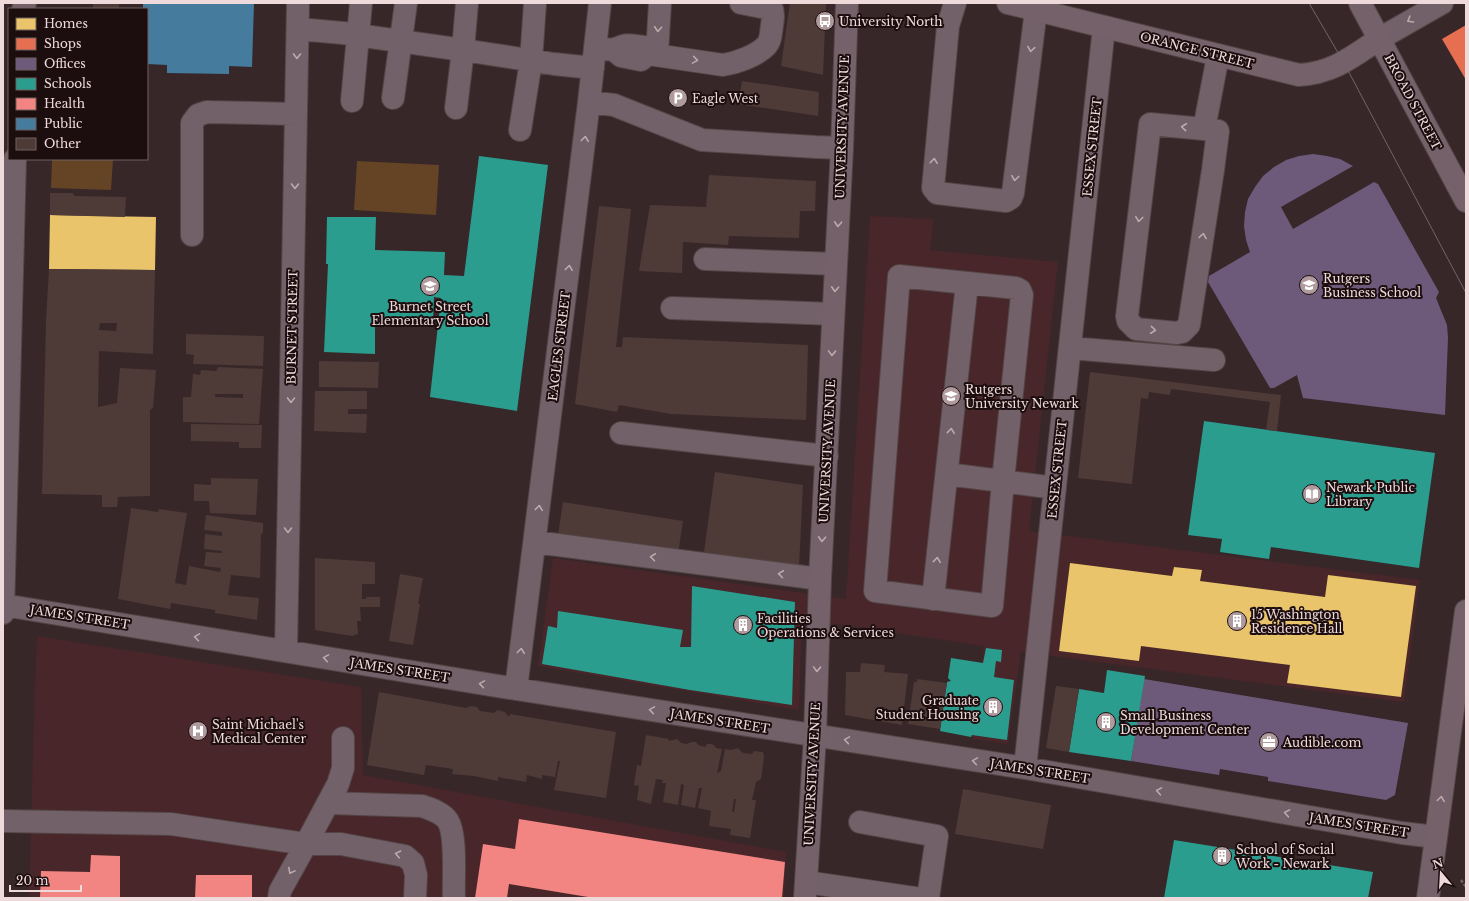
<svg xmlns="http://www.w3.org/2000/svg" width="1469" height="901" viewBox="0 0 1469 901" font-family="'Libre Baskerville',serif">
<style>
.built{fill:#482629}
.grass{fill:#644425}
.homes{fill:#e9c46a}
.shops{fill:#e76f51}
.offices{fill:#6d597a}
.schools{fill:#2a9d8f}
.health{fill:#f28482}
.public{fill:#457b9d}
.building{fill:#4e3b37;fill-rule:evenodd}
.lines{fill:none;stroke-linecap:round;stroke-linejoin:round}
.minor-casing{stroke:#534546;stroke-width:24}
.major-casing{stroke:#534546;stroke-width:24}
.path{stroke:#706165;stroke-width:2.5;stroke-dasharray:3 2;stroke-linecap:butt}
.minor{stroke:#726168;stroke-width:22}
.major{stroke:#746169;stroke-width:22}
.tram{stroke:#73656a;stroke-width:1}
.oneway{stroke:#bdaaad}
.oneway2{stroke:#beaaad}
.labels{text-anchor:middle;dominant-baseline:central;stroke-width:4;stroke-linejoin:round;paint-order:stroke}
.poi-label{font-size:12px;fill:#efdadb;stroke:#1c0e0f;text-anchor:start}
.street-label{font-size:12px;fill:#efdadb;stroke:#1c0e0f}
</style>
<rect width="100%" height="100%" fill="#372729"/>
<!-- built -->
<path class="built" d="M870 216 934 219 930 250 1058 262 1029 531 1420 580 1404 702 1021 652 1008 744 972 739 984 646 802 619 799 710 538 666 553 558 846 599Z
M37 636 361 687 363 775 786 852 784 898H29L35 683Z"/>
<!-- grass -->
<path class="grass" d="M52 159H113L111 190 51 188Z
M357 161 439 165 436 215 354 210Z"/>
<!-- homes -->
<path class="homes" d="M50 215 156 217 155 270 49 269Z
M1070 563 1172 576 1174 567 1202 570 1200 581 1325 597 1328 575 1416 586 1401 697 1287 683 1290 665 1141 646 1139 661 1059 651Z"/>
<!-- shops -->
<path class="shops" d="M1466 25V80L1442 39Z"/>
<!-- offices -->
<path class="offices" d="M1313 154 1327 156 1340 159 1353 166 1281 207 1293 229 1374 182 1378 184 1439 292 1436 298 1447 325 1448 338 1445 415 1303 398 1297 375 1274 388H1270L1208 282 1209 276 1250 252 1246 240 1244 226 1245 212 1248 199 1255 187 1263 176 1274 167 1286 160 1299 156Z
M1144 679 1408 723 1395 795 1386 800 1268 781V777L1220 769 1219 775 1131 761Z"/>
<!-- schools -->
<path class="schools" d="M479 156 548 165 517 411 430 397 441 298 434 297 433 322 375 321V354L324 352 328 264H326L327 217H376L375 250 445 252 444 275 464 276Z
M1204 421 1435 453 1419 568 1271 547 1269 559 1220 552 1222 539 1188 535Z
M692 586 795 602 792 705 690 690 542 664 548 626 557 628 558 611 683 630 680 647H691Z
M986 648 1002 650 1001 662 996 661 994 677 1014 680 1007 740 972 735 971 737 940 731 947 682 951 681 948 678 951 658 983 663Z
M1107 670 1145 676 1131 761 1069 752 1079 689 1104 693Z
M1174 840 1373 872 1368 898H1164Z"/>
<!-- health -->
<path class="health" d="M519 819 785 862 782 898H594L509 884 507 898H475L483 844 515 849Z
M91 855 120 856V898H40L41 871 90 872Z
M196 875H252V898H195Z"/>
<!-- public -->
<path class="public" d="M143 3H254L252 67 229 66V74L167 73V65L147 64V9H143Z"/>
<!-- building -->
<path class="building" d="M93 3H119V9H93Z
M790 3H826L823 75 781 66Z
M742 81 819 92 818 116 738 104Z
M709 175 816 181 815 211H800L799 238 729 236 728 245 683 242 682 273 639 271 650 205 706 207Z
M50 193H73L74 196 126 197 125 217 50 215Z
M599 206 631 209 616 347H622L623 337 808 345 806 420 671 414 619 405 617 412 575 404Z
M49 269 155 270 153 354 99 351 98 407 117 403 120 368 156 370 153 408 150 410V496L118 497 117 507H102V495L42 494 46 321ZM100 323H117L116 331 99 330Z
M186 334 264 336 263 366 193 364 194 355 186 354Z
M319 361 379 362 378 388 319 387Z
M218 367 263 369 259 424 183 422V397H191L193 374 200 375 201 370 216 371ZM215 394H243V398L215 397Z
M1090 372 1281 395 1277 431 1266 430 1270 402 1171 389 1170 395 1149 392 1148 399 1141 398 1132 484 1078 478Z
M315 391H367V409H348V414H367L366 433 314 431Z
M191 424 262 425 261 448H239V442L191 441Z
M715 472 803 485 799 567 704 552Z
M211 478 258 479 256 515 210 513 209 501H194V484L211 485Z
M563 502 683 521 678 554 558 535Z
M131 508 158 512 159 509 187 513 175 583 186 585 189 566 220 572 221 568 204 566 206 552 222 553V551L204 549 205 534 222 536V532L204 530 206 515 263 523V533L261 534 260 578 231 575 228 595 259 598 257 620 215 613V610L171 603 170 609 118 599Z
M315 558 375 562V584H362V599H366V597H380V607H360L361 621H357L358 634 352 636 315 630Z
M400 574 423 578 418 604H420L413 645 389 641Z
M861 663 885 665 884 672 908 674 902 725 845 715 846 672H860Z
M917 679 947 683 940 729 908 724 914 682H917Z
M1056 686 1079 689 1069 752 1046 748Z
M379 692 466 708 470 706 477 707 480 711 494 713 497 710 505 712 509 717 510 714 616 732 606 798 554 790 560 761H558L555 777 542 775V779L527 775 526 782 498 777V781L474 776 452 774 453 769 426 765 424 775 367 765Z
M646 735 669 739 668 741 677 739 681 743 687 744 691 742H696L698 745 705 747 707 744H711L714 745 716 748 722 749 717 773 721 771 725 749 731 750 738 748 743 753 752 754 754 751 763 752 764 757 761 779 756 782 752 800H756L750 838 730 835 731 829 709 826 711 811 698 808 702 788H699L695 808 681 805 684 785 681 784 678 805 663 802 666 783H662L663 780 656 779 651 804 637 800 639 786 634 785 637 765 641 766ZM734 799H736L734 812H732Z
M963 789 1051 805 1043 849 955 834Z"/>
<g class="lines">
<defs>
<path id="minor" d="M467 3 463 50 554 64 593 68
M955 3 948 26 933 188 937 193 1006 201 1011 198 1013 193 1036 10
M298 29 343 33 463 50 456 108
M1379 39 1442 3
M595 48 614 50 621 56 641 60 648 54 644 47C629 45 627 43 614 50
M648 54 723 65C736 63 756 56 766 46 771 41 771 32 772 25 773 19 774 15 772 9L741 3
M657 54 660 3
M393 98 406 3
M352 101 361 3
M589 102 614 105 702 140 816 147 842 148
M1204 129 1218 131 1213 170 1189 325 1182 332 1177 333 1136 329 1128 321 1127 316 1150 124 1204 129 1218 56
M520 130 531 61 535 3
M192 235V123L198 115 207 112 296 114
M705 259 836 264
M899 276 1016 288 1020 290 1022 295 1003 481 992 606 875 591Z
M672 308 833 314
M1070 348 1214 360
M621 433 827 456
M947 474 1055 488
M535 542 820 579
M933 599 967 283
M3 605 516 689 1025 768 1402 833 1436 837
M3 613 15 159
M286 651 298 3
M516 689 589 102 600 3
M1025 768 1104 27
M328 803 422 806C431 809 443 813 448 821 457 836 453 880 454 898
M3 821 171 824 306 844 338 784 343 768V738
M860 822 937 836 928 898
M806 882 915 898
M279 898 280 891 306 844H341L405 856 413 863 416 875 415 898"/>
<path id="major" d="M1008 3 1299 75C1333 73 1352 57 1379 39
M1360 3 1466 201
M23 9 25 3
M805 898 815 736 820 579 842 148 847 3
M1428 898 1466 611"/>
</defs>
<!-- minor casing -->
<use href="#minor" class="minor-casing"/>
<!-- major casing -->
<use href="#major" class="major-casing"/>
<!-- path -->
<path class="path" d="M1461 880 1466 887"/>
<!-- minor -->
<use href="#minor" class="minor"/>
<!-- major -->
<use href="#major" class="major"/>
<!-- tram -->
<path class="tram" d="M1309 3 1344 63 1466 293"/>
</g>
<!-- one-way arrows -->
<defs><path id="oneway-chevron" d="M-2-3.5L2.5 0L-2 3.5" fill="none" stroke-width="1.6" stroke-linecap="round" stroke-linejoin="round"/></defs>
<g class="oneway">
<use href="#oneway-chevron" transform="translate(1410 20) rotate(149)"/>
<use href="#oneway-chevron" transform="translate(658 29) rotate(94)"/>
<use href="#oneway-chevron" transform="translate(1031 49) rotate(99)"/>
<use href="#oneway-chevron" transform="translate(297 56) rotate(91)"/>
<use href="#oneway-chevron" transform="translate(695 60) rotate(9)"/>
<use href="#oneway-chevron" transform="translate(1184 127) rotate(-174)"/>
<use href="#oneway-chevron" transform="translate(585 139) rotate(-83)"/>
<use href="#oneway-chevron" transform="translate(934 161) rotate(-84)"/>
<use href="#oneway-chevron" transform="translate(1015 178) rotate(97)"/>
<use href="#oneway-chevron" transform="translate(295 186) rotate(91)"/>
<use href="#oneway-chevron" transform="translate(1139 219) rotate(97)"/>
<use href="#oneway-chevron" transform="translate(1203 236) rotate(-81)"/>
<use href="#oneway-chevron" transform="translate(569 268) rotate(-83)"/>
<use href="#oneway-chevron" transform="translate(1153 330) rotate(6)"/>
<use href="#oneway-chevron" transform="translate(291 400) rotate(91)"/>
<use href="#oneway-chevron" transform="translate(951 431) rotate(-84)"/>
<use href="#oneway-chevron" transform="translate(539 508) rotate(-83)"/>
<use href="#oneway-chevron" transform="translate(288 530) rotate(91)"/>
<use href="#oneway-chevron" transform="translate(653 557) rotate(-172)"/>
<use href="#oneway-chevron" transform="translate(937 560) rotate(-84)"/>
<use href="#oneway-chevron" transform="translate(781 574) rotate(-172)"/>
<use href="#oneway-chevron" transform="translate(197 637) rotate(-171)"/>
<use href="#oneway-chevron" transform="translate(521 651) rotate(-83)"/>
<use href="#oneway-chevron" transform="translate(326 658) rotate(-171)"/>
<use href="#oneway-chevron" transform="translate(482 684) rotate(-171)"/>
<use href="#oneway-chevron" transform="translate(652 710) rotate(-171)"/>
<use href="#oneway-chevron" transform="translate(847 740) rotate(-171)"/>
<use href="#oneway-chevron" transform="translate(975 761) rotate(-171)"/>
<use href="#oneway-chevron" transform="translate(1159 791) rotate(-170)"/>
<use href="#oneway-chevron" transform="translate(1287 813) rotate(-170)"/>
<use href="#oneway-chevron" transform="translate(398 854) rotate(-168)"/>
<use href="#oneway-chevron" transform="translate(291 871) rotate(118)"/>
</g>
<g class="oneway2">
<use href="#oneway-chevron" transform="translate(838 224) rotate(93)"/>
<use href="#oneway-chevron" transform="translate(835 289) rotate(93)"/>
<use href="#oneway-chevron" transform="translate(832 353) rotate(92)"/>
<use href="#oneway-chevron" transform="translate(822 539) rotate(93)"/>
<use href="#oneway-chevron" transform="translate(817 669) rotate(92)"/>
<use href="#oneway-chevron" transform="translate(1441 799) rotate(-82)"/>
</g>
<!-- icons -->
<defs>
<symbol id="bus-disc" viewBox="-11 -11 22 22"><circle r="9.5" fill="#af9b9d" stroke="#1c0e0f"/><path d="M-5-6H5V4H4V6H2V4H-2V6H-4V4H-5ZM-3.5-4V0h7V-4ZM-3.5 1.2v1.5H-2V1.2ZM2 1.2v1.5H3.5V1.2Z" fill="#fff"/></symbol>
<symbol id="parking-disc" viewBox="-11 -11 22 22"><circle r="9.5" fill="#af9b9d" stroke="#1c0e0f"/><path d="M-3.5-5.5H1a3.5 3.5 0 0 1 0 7H-1V5.5H-3.5ZM-1-3.4V-.6H.8a1.4 1.4 0 0 0 0-2.8Z" fill="#fff"/></symbol>
<symbol id="university-disc" viewBox="-11 -11 22 22"><circle r="9.5" fill="#af9b9d" stroke="#1c0e0f"/><path d="M0-5L7-2L0 1L-7-2ZM-4 1L0 2.5L4 1V4Q0 6-4 4Z" fill="#fff"/></symbol>
<symbol id="school-disc" viewBox="-11 -11 22 22"><circle r="9.5" fill="#af9b9d" stroke="#1c0e0f"/><path d="M0-5L7-2L0 1L-7-2ZM-4 1L0 2.5L4 1V4Q0 6-4 4Z" fill="#fff"/></symbol>
<symbol id="library-disc" viewBox="-11 -11 22 22"><circle r="9.5" fill="#af9b9d" stroke="#1c0e0f"/><path d="M-6-4Q-3-5.5-.7-3.5V5Q-3 3-6 4ZM6-4Q3-5.5 .7-3.5V5Q3 3 6 4Z" fill="#fff"/></symbol>
<symbol id="building-disc" viewBox="-11 -11 22 22"><circle r="9.5" fill="#af9b9d" stroke="#1c0e0f"/><path d="M-4-6H4V6H1V3H-1V6H-4ZM-2.5-4.3h1.7v1.8h-1.7ZM.8-4.3h1.7v1.8H.8ZM-2.5-1h1.7V.8h-1.7ZM.8-1h1.7V.8H.8Z" fill="#fff"/></symbol>
<symbol id="hospital-disc" viewBox="-11 -11 22 22"><circle r="9.5" fill="#af9b9d" stroke="#1c0e0f"/><path d="M-5-5h3v3.5h4V-5h3V5h-3V1.5h-4V5h-3Z" fill="#fff"/></symbol>
<symbol id="office-disc" viewBox="-11 -11 22 22"><circle r="9.5" fill="#af9b9d" stroke="#1c0e0f"/><path d="M-6-3h4V-5.5h4V-3h4V5H-6ZM-1-4.5V-3h2v-1.5ZM-6 0V1H6V0Z" fill="#fff"/></symbol>
</defs>
<g fill-rule="evenodd">
<use href="#bus-disc" x="814" y="10" width="22" height="22"/>
<use href="#parking-disc" x="667" y="87" width="22" height="22"/>
<use href="#university-disc" x="1298" y="274" width="22" height="22"/>
<use href="#school-disc" x="419" y="275" width="22" height="22"/>
<use href="#university-disc" x="940" y="385" width="22" height="22"/>
<use href="#library-disc" x="1301" y="483" width="22" height="22"/>
<use href="#building-disc" x="1226" y="610" width="22" height="22"/>
<use href="#building-disc" x="732" y="614" width="22" height="22"/>
<use href="#building-disc" x="982" y="696" width="22" height="22"/>
<use href="#building-disc" x="1095" y="711" width="22" height="22"/>
<use href="#hospital-disc" x="187" y="720" width="22" height="22"/>
<use href="#office-disc" x="1258" y="731" width="22" height="22"/>
<use href="#building-disc" x="1211" y="845" width="22" height="22"/>
</g>
<g class="labels">
<!-- poi labels -->
<g class="poi-label">
<text x="839" y="21">University North</text>
<text x="692" y="98">Eagle West</text>
<text x="1323" y="278">Rutgers<tspan x="1323" dy="14">Business School</tspan></text>
<text x="430" y="306" text-anchor="middle">Burnet Street<tspan x="430" dy="14">Elementary School</tspan></text>
<text x="965" y="389">Rutgers<tspan x="965" dy="14">University Newark</tspan></text>
<text x="1326" y="487">Newark Public<tspan x="1326" dy="14">Library</tspan></text>
<text x="1251" y="614">15 Washington<tspan x="1251" dy="14">Residence Hall</tspan></text>
<text x="757" y="618">Facilities<tspan x="757" dy="14">Operations &amp; Services</tspan></text>
<text x="979" y="700" text-anchor="end">Graduate<tspan x="979" dy="14">Student Housing</tspan></text>
<text x="1120" y="715">Small Business<tspan x="1120" dy="14">Development Center</tspan></text>
<text x="212" y="724">Saint Michael's<tspan x="212" dy="14">Medical Center</tspan></text>
<text x="1283" y="742">Audible.com</text>
<text x="1236" y="849">School of Social<tspan x="1236" dy="14">Work - Newark</tspan></text>
</g>
<!-- street labels -->
<g class="street-label">
<text transform="translate(1197 50) rotate(14)">ORANGE STREET</text>
<text transform="translate(1413 102) rotate(62)">BROAD STREET</text>
<text transform="translate(842 127) rotate(-88)">UNIVERSITY AVENUE</text>
<text transform="translate(1092 147) rotate(-84)">ESSEX STREET</text>
<text transform="translate(292 327) rotate(-89)">BURNET STREET</text>
<text transform="translate(559 346) rotate(-83)">EAGLES STREET</text>
<text transform="translate(827 451) rotate(-87)">UNIVERSITY AVENUE</text>
<text transform="translate(1057 469) rotate(-84)">ESSEX STREET</text>
<text transform="translate(80 617) rotate(9)">JAMES STREET</text>
<text transform="translate(400 670) rotate(9)">JAMES STREET</text>
<text transform="translate(720 721) rotate(9)">JAMES STREET</text>
<text transform="translate(1040 771) rotate(9)">JAMES STREET</text>
<text transform="translate(812 774) rotate(-87)">UNIVERSITY AVENUE</text>
<text transform="translate(1359 825) rotate(9)">JAMES STREET</text>
</g>
</g>
<!-- border -->
<rect width="1469" height="901" fill="none" stroke="#efdadb" stroke-width="8"/>
<!-- legend -->
<rect x="8" y="8" width="140" height="152" fill="#1c0e0f" stroke="#706061"/>
<rect x="16" y="18" width="20" height="12" fill="#e9c46a" stroke="#706061"/>
<text x="44" y="28" font-size="12" fill="#efdadb">Homes</text>
<rect x="16" y="38" width="20" height="12" fill="#e76f51" stroke="#706061"/>
<text x="44" y="48" font-size="12" fill="#efdadb">Shops</text>
<rect x="16" y="58" width="20" height="12" fill="#6d597a" stroke="#706061"/>
<text x="44" y="68" font-size="12" fill="#efdadb">Offices</text>
<rect x="16" y="78" width="20" height="12" fill="#2a9d8f" stroke="#706061"/>
<text x="44" y="88" font-size="12" fill="#efdadb">Schools</text>
<rect x="16" y="98" width="20" height="12" fill="#f28482" stroke="#706061"/>
<text x="44" y="108" font-size="12" fill="#efdadb">Health</text>
<rect x="16" y="118" width="20" height="12" fill="#457b9d" stroke="#706061"/>
<text x="44" y="128" font-size="12" fill="#efdadb">Public</text>
<rect x="16" y="138" width="20" height="12" fill="#4e3b37" stroke="#706061"/>
<text x="44" y="148" font-size="12" fill="#efdadb">Other</text>
<!-- north arrow -->
<g transform="translate(1441 873) rotate(342)" stroke="#1c0e0f" stroke-width="3" paint-order="stroke">
<path d="M0-3L7 15L0 10L-7 15Z" fill="#efdadb"/>
<text y="-6" font-size="11" font-weight="bold" text-anchor="middle" fill="#efdadb">N</text>
</g>
<!-- scale -->
<path d="M10 885v6h71v-6" fill="none" stroke="#efdadb" stroke-width="2"/>
<text x="16" y="885" font-size="12" fill="#efdadb" stroke="#1c0e0f" stroke-width="3" paint-order="stroke">20 m</text>
</svg>
